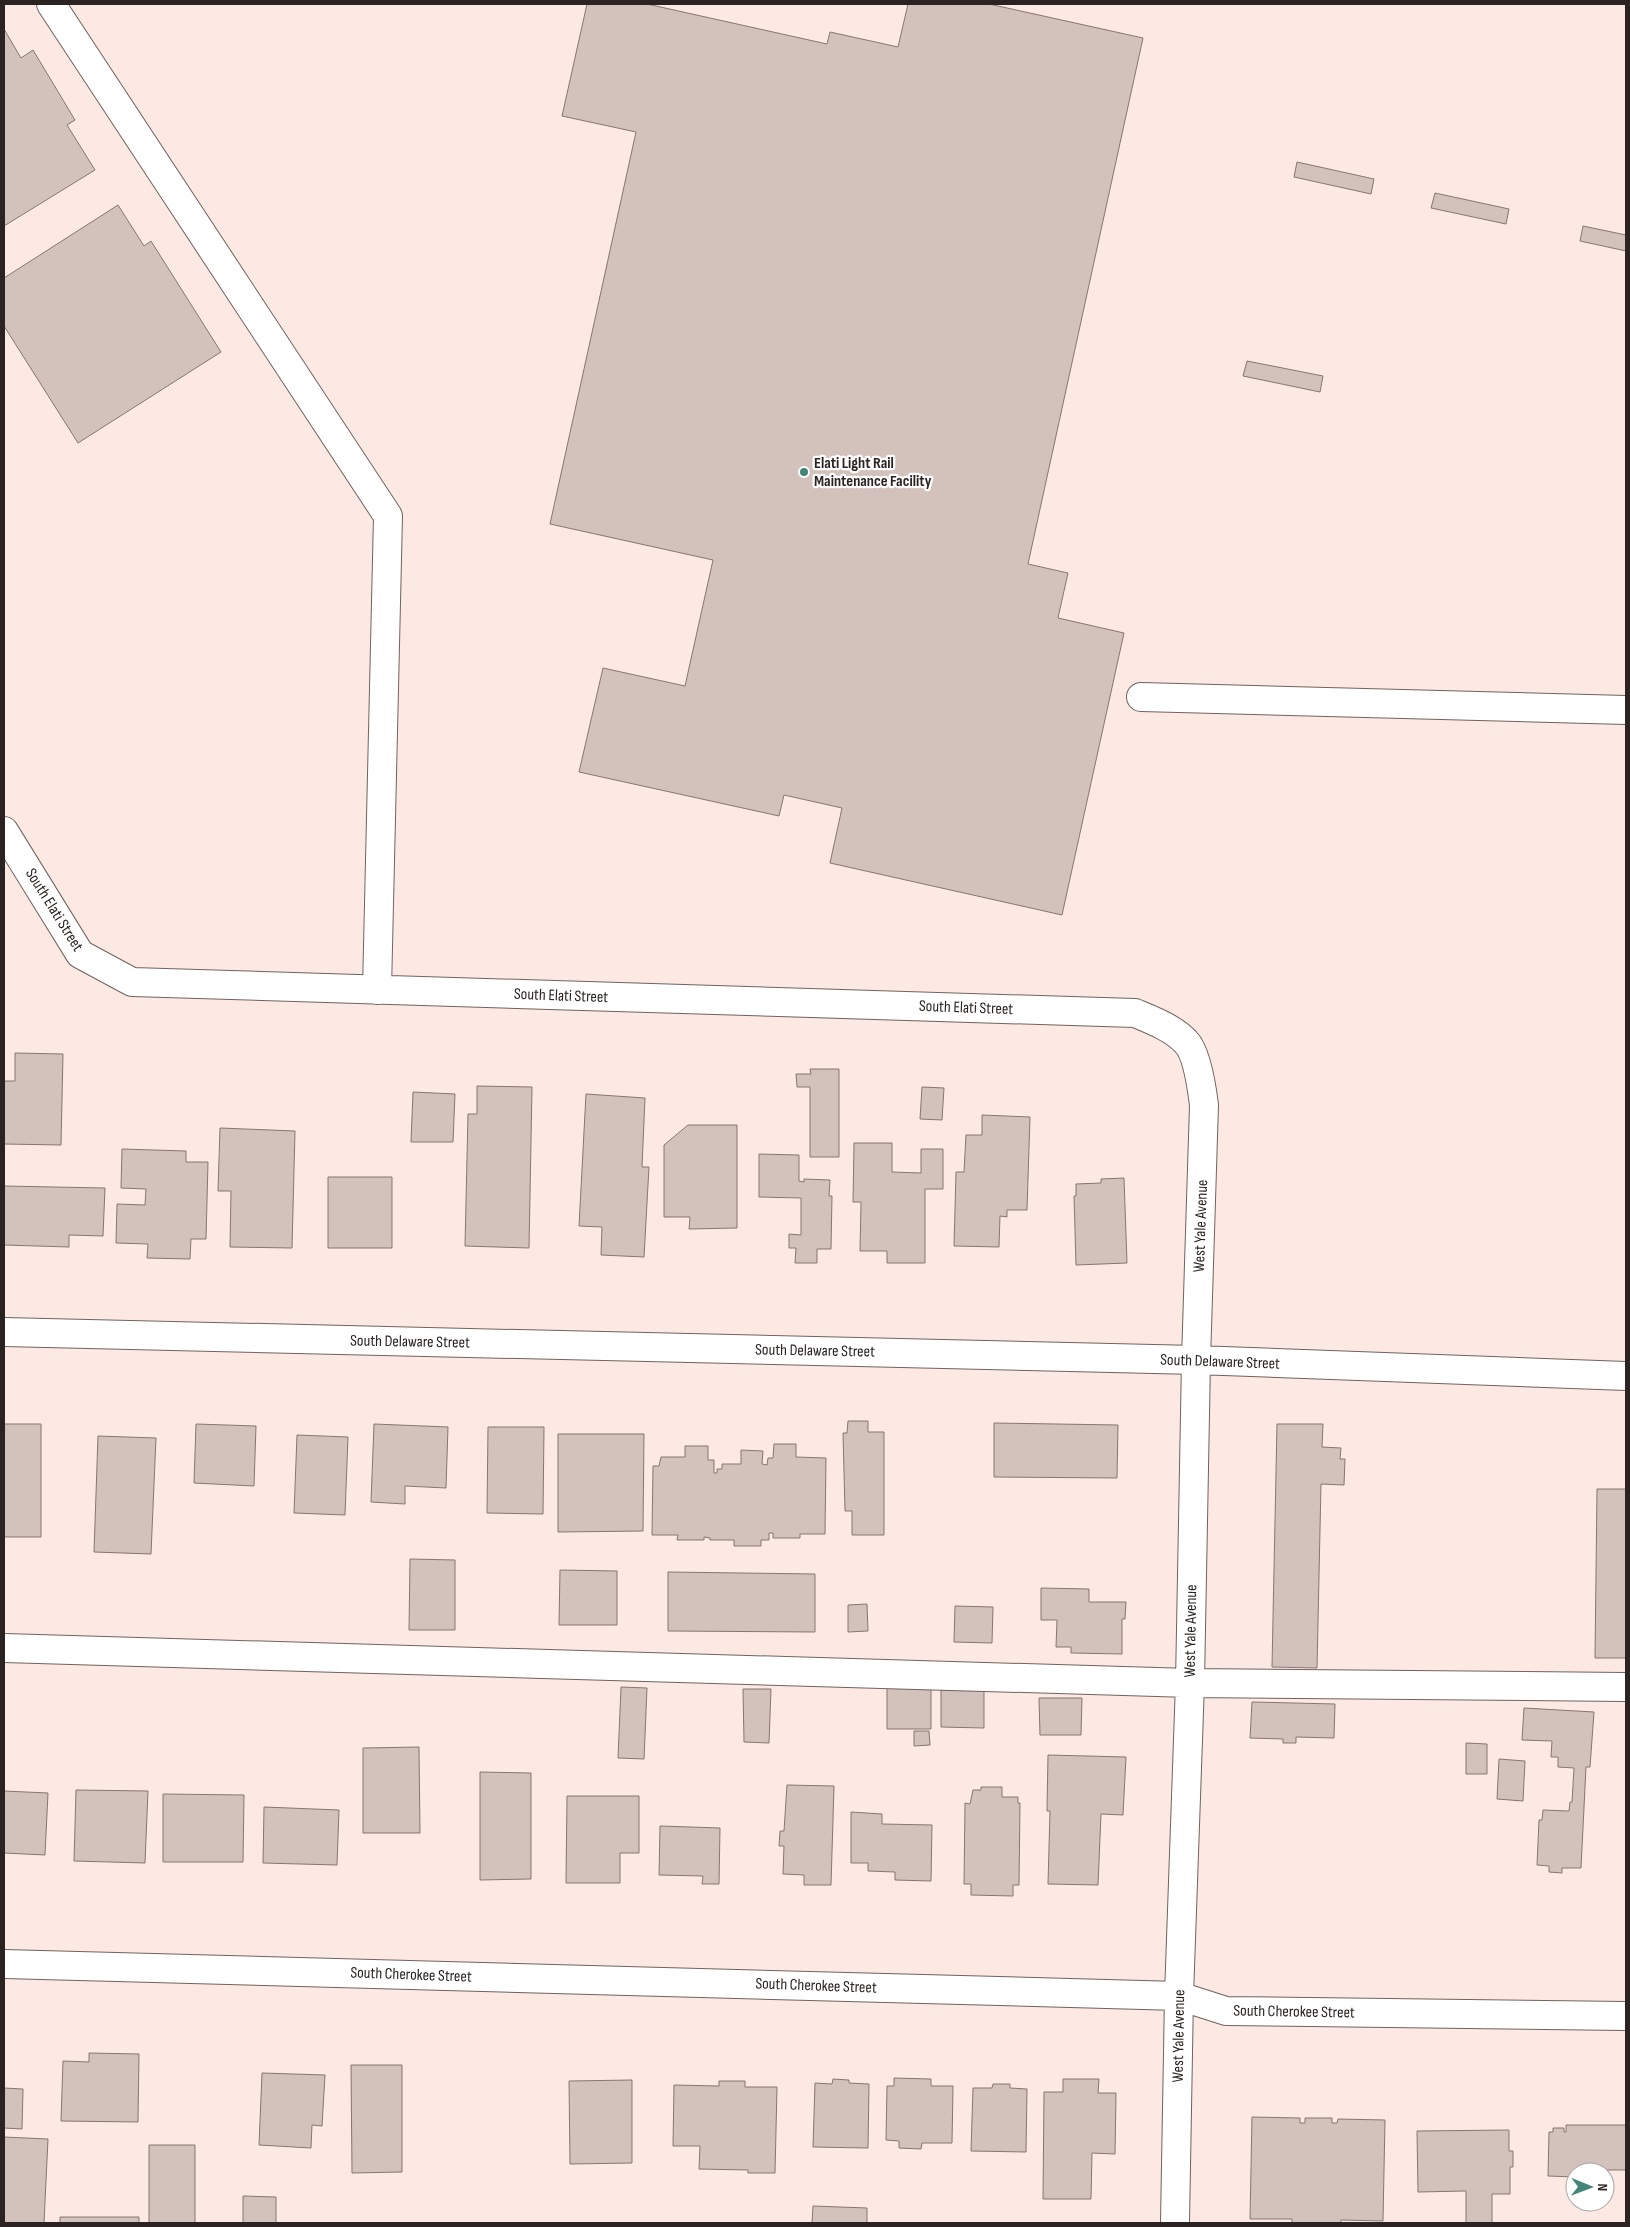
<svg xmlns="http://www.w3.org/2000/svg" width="1630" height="2227" viewBox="0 0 1630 2227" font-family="'Sofia Sans Condensed',sans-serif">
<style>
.building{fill:#d3c1bb;stroke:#867671}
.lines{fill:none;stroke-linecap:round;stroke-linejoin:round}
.minor-casing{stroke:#71625d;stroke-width:30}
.minor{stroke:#fff;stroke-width:28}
.poi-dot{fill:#438679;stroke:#fff;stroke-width:2}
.labels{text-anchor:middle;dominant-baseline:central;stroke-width:4.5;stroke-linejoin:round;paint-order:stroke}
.poi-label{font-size:16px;font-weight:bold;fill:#2a2321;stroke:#fff;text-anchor:start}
.street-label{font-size:16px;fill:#2a2321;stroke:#fff}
</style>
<rect width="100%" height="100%" fill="#fce9e3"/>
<!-- building -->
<path class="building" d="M587 4H647L827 44 830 32 898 47 908 4H989L1143 38 1028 564 1068 573 1058 618 1124 633 1062 915 830 863 842 808 784 795 779 816 579 772 603 668 685 686 713 560 550 524 636 132 562 116Z
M4 29 21 58 33 50 75 120 67 125 95 170 4 226Z
M1297 162 1374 179 1371 194 1294 177Z
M1435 193 1509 209 1506 224 1431 208Z
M118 205 144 246 151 241 221 352 78 443 4 326V278Z
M1583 226 1626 235V251L1580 241Z
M1247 361 1323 376 1320 392 1243 376Z
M15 1053 63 1054 61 1145 4 1144V1081H15Z
M810 1069H839V1157H810V1087H797L796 1074H811Z
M477 1086 532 1087 529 1248 465 1246 468 1114H477Z
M922 1087 944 1088 942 1120 920 1119Z
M413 1092 455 1094 453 1142H411Z
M586 1094 645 1098 642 1167H649L644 1257 601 1255 602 1227 579 1226Z
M982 1115 1030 1117 1027 1210H1007V1217L1000 1216 999 1247 954 1246 956 1172H964L966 1135H982Z
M688 1125H737V1228L689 1229 690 1217H664V1145Z
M220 1128 295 1131 292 1248 230 1247 231 1191H218Z
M854 1143H892V1172L921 1173V1149H943V1189H925V1263H887V1251H860L861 1202H853Z
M122 1149 186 1151V1162H208L206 1239H191L190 1259 147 1258 148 1244 116 1243 117 1204 145 1205 146 1189 121 1188Z
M759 1154 799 1155V1181L804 1182V1179L830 1180 829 1196H832L831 1249H817V1263H795L796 1248H789V1234L801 1235V1198L759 1197Z
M328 1177H392V1248H328Z
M1124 1178 1127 1263 1076 1265 1074 1196H1076V1184L1101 1183V1179Z
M4 1186 105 1188 103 1236 69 1235V1247L4 1245Z
M848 1421H868V1432H884V1535H852V1511H845L843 1433H847Z
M994 1423 1118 1425 1117 1478 994 1477Z
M4 1424H41V1537H4Z
M196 1424 256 1426 254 1486 194 1483Z
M374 1424 448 1427 446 1488 405 1486V1504L371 1502Z
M1277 1424H1323L1322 1447 1341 1448 1340 1459H1345L1344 1485 1321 1484 1317 1668 1272 1667Z
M488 1427H544L543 1514 487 1513Z
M558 1434H644L643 1531 558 1532Z
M297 1435 348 1437 345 1515 294 1513Z
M98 1436 156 1438 151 1554 94 1552Z
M774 1444H796V1457L826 1458 825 1534H800V1538H773V1533H769V1540H761V1546H734V1540H710V1538L704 1537V1540H677L678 1535H652L653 1466H659L661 1457H685V1446H708V1460H714V1473H717V1469H722V1464H741V1450L763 1451 762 1464 767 1465 768 1458H773Z
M1597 1489H1626V1658H1595Z
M410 1559 455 1560V1630H409Z
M560 1570 617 1571V1625H559Z
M668 1572 815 1574V1632L668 1631Z
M1041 1588 1089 1589V1602H1126L1125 1619H1122V1654L1071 1653V1647H1056L1057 1620H1041Z
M867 1604 868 1631 848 1632V1605Z
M955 1606 993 1607 992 1643 954 1642Z
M621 1687 647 1688 644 1759 618 1758Z
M887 1687H931V1729H887Z
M941 1688H984V1728L941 1727Z
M743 1689H771L769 1743 744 1742Z
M1039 1698H1082L1081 1735H1040Z
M1252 1702 1335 1704 1334 1738 1296 1737V1743H1283V1739L1250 1738Z
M1524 1708 1594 1712 1590 1767H1586L1581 1868H1562V1873L1549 1872V1866L1537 1865 1539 1820H1542L1543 1810 1569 1811 1570 1802H1572L1574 1768 1558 1767V1757H1551L1552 1741 1522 1740Z
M914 1731H929L930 1745 914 1746Z
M1466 1743 1487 1744V1774H1466Z
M419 1747 420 1833H363V1748Z
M1048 1755 1126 1757 1123 1815 1101 1814 1098 1885 1048 1884 1050 1811H1047Z
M1499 1759 1525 1761 1523 1801 1497 1799Z
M480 1772 531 1773V1879L480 1880Z
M787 1785 834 1786 831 1885H804V1875L783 1874 784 1846H779L780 1831H784Z
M981 1787H1002V1797H1018V1803H1020L1019 1885H1013V1896L971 1895V1884H964L965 1803 970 1804 973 1790H981Z
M76 1790 148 1791 145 1863 74 1861Z
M4 1791 48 1793 45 1855 4 1853Z
M163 1794 244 1795 243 1862H163Z
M567 1796H639V1853H620V1883H566Z
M264 1807 339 1810 337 1865 263 1863Z
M851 1812 882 1814V1824L932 1825 931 1881 895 1880V1872L868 1871V1863H851Z
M660 1826 720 1828 719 1884H702L703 1876 659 1875Z
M89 2053 139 2054 138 2122 61 2121 63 2061 89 2062Z
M351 2065H402V2172L352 2173Z
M262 2073 325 2075 322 2126 312 2125 311 2148 259 2145Z
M894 2078 931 2079V2086H953L952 2143H922L921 2149 899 2148V2141L886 2140 887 2086H894Z
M833 2079 849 2080V2083L869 2084 868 2148 813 2147 815 2083 832 2084Z
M1063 2079H1099L1098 2093H1116L1115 2154 1092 2153 1091 2199H1043L1044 2092H1063Z
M632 2080V2163L570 2164 569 2081Z
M719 2081H745V2087H777L775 2173H748V2170L699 2169 700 2146H673L674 2085 719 2086Z
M993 2084H1010V2088L1027 2089 1026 2152 971 2151 973 2088H992Z
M4 2088 23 2089 22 2129 4 2128Z
M1252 2117 1300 2118V2123H1305V2118H1332V2123H1337L1338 2119 1385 2120 1383 2221 1341 2220V2223H1292V2219H1250Z
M1566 2125H1626V2170H1606V2177L1605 2172H1575V2177L1548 2176 1549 2132H1553V2128H1564V2132H1566Z
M1509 2130V2151H1513V2167H1510V2194H1492V2223H1466V2191L1418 2192 1417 2131Z
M4 2137 48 2139 44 2223H4Z
M149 2145H195V2223H149Z
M243 2196 276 2197V2223H243Z
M813 2206 867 2208V2223H812Z
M60 2217H139V2223H60Z"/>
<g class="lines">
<defs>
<path id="minor" d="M51 4 388 516 377 990
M1141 697 1626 710
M4 831 80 954 132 982 1135 1013C1152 1020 1173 1028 1186 1042 1197 1053 1202 1089 1204 1105L1196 1360 1190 1683 1179 1996 1175 2223
M4 1332 1196 1360 1626 1376
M4 1648 1190 1683 1626 1687
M4 1964 1179 1996 1226 2011 1626 2016"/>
</defs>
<!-- minor casing -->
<use href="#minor" class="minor-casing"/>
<!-- minor -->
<use href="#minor" class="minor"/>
</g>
<!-- markers -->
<circle class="poi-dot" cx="804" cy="472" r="5"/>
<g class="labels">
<!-- poi labels -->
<g class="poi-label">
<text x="814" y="463">Elati Light Rail<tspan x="814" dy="18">Maintenance Facility</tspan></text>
</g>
<!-- street labels -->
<g class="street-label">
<text transform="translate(54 910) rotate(58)">South Elati Street</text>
<text transform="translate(561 996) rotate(2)">South Elati Street</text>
<text transform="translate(966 1008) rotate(2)">South Elati Street</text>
<text transform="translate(1201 1226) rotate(-88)">West Yale Avenue</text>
<text transform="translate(410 1342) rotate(1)">South Delaware Street</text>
<text transform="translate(815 1351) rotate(1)">South Delaware Street</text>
<text transform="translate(1220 1362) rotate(2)">South Delaware Street</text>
<text transform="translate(1191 1631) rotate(-89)">West Yale Avenue</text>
<text transform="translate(411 1975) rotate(2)">South Cherokee Street</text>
<text transform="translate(816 1986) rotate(2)">South Cherokee Street</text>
<text transform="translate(1294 2012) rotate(1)">South Cherokee Street</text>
<text transform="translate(1179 2036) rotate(-89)">West Yale Avenue</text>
</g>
</g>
<!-- border -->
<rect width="1630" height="2227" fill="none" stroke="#2a2321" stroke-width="10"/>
<!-- north arrow -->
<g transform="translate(1590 2187) rotate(91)"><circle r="24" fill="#ffffff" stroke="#aaa7a6"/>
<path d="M0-4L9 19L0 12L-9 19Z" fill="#438679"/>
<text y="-8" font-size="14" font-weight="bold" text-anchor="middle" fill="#2a2321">N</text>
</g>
</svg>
